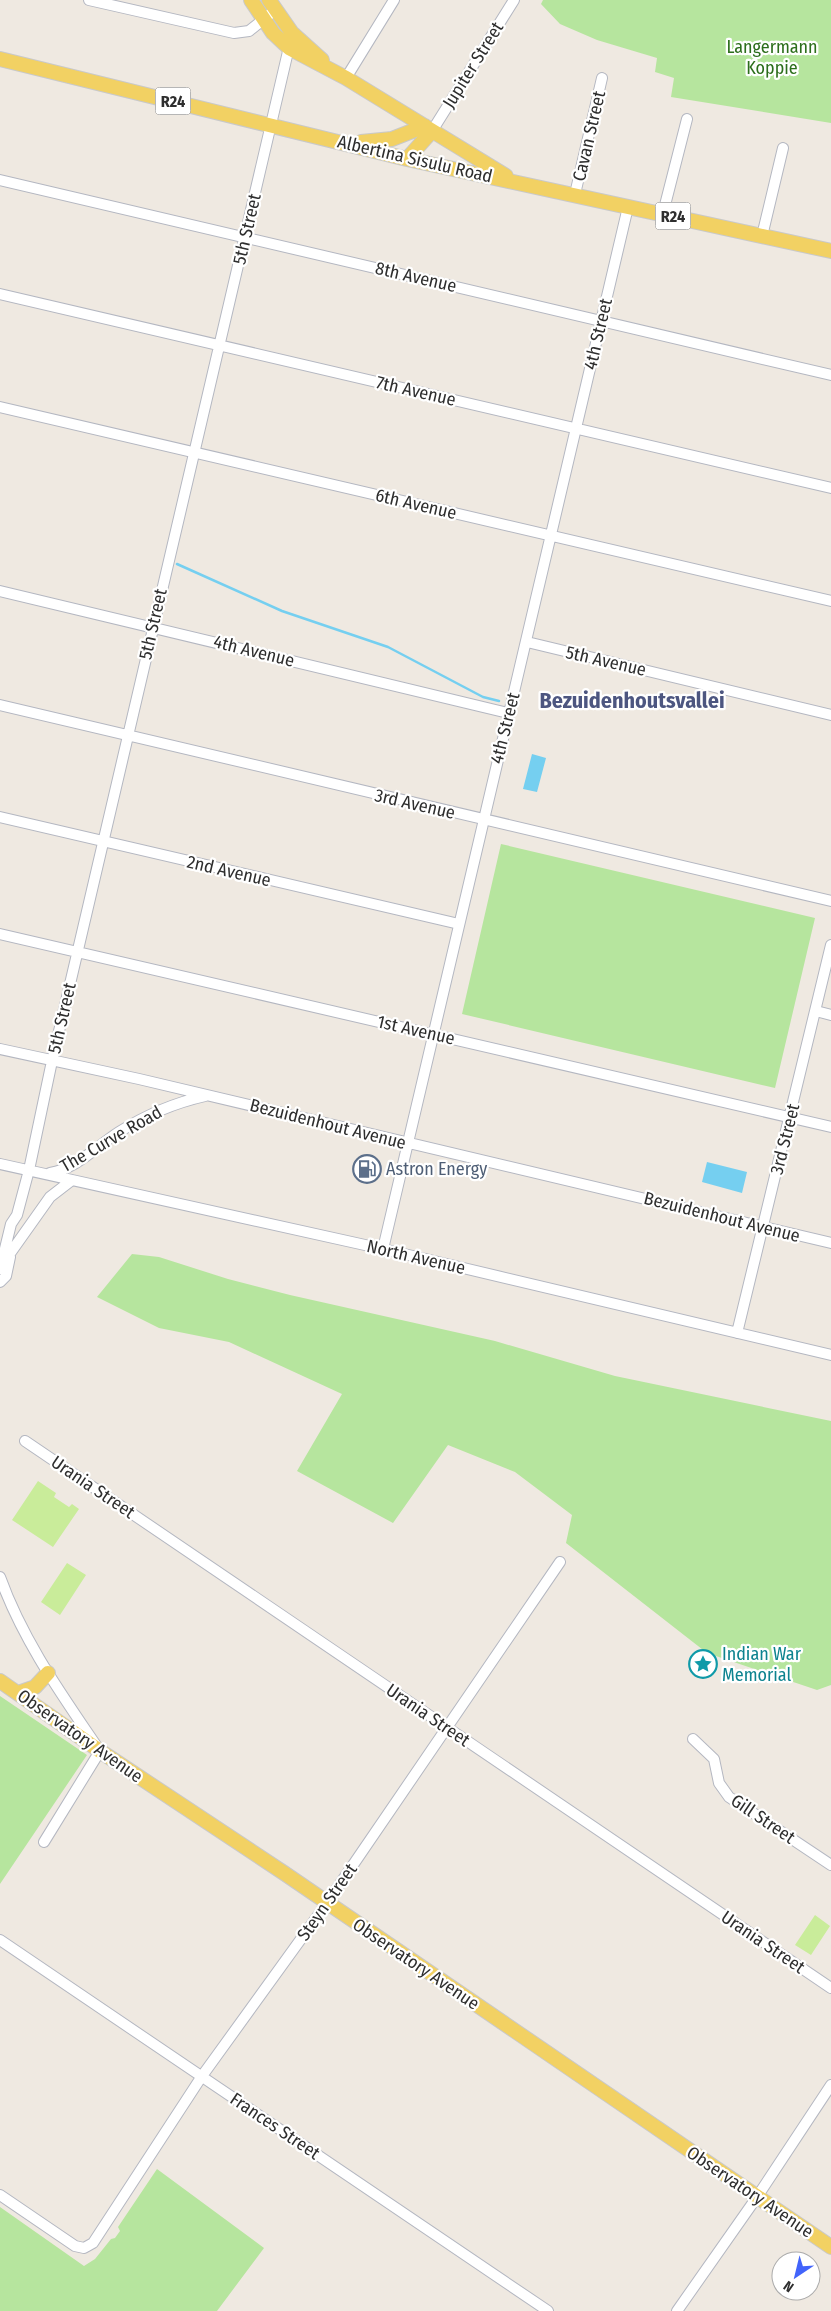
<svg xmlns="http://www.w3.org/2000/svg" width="831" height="2311" viewBox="0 0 831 2311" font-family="'Fira Sans Condensed',sans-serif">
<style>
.green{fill:#b6e59e}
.pitch{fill:#c9ec9a}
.water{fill:#75cff0}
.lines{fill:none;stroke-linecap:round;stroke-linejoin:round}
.stream{stroke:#75cff0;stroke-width:2.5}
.minor-casing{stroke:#b4b7c1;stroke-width:12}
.major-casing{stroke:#c9c9c9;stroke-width:16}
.minor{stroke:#fff;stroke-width:10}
.major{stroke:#f2d163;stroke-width:14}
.labels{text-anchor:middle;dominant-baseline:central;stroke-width:4.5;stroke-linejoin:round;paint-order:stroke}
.shield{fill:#fff;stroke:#6d6d6d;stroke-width:1}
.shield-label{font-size:16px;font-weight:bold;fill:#2e2e2e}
.park-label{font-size:18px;fill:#2c6e1b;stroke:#fff}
.street-label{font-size:18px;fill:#2e2e2e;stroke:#fff}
.service-label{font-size:18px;fill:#4e5e75;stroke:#fff;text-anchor:start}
.culture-label{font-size:18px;fill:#0d838f;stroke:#fff;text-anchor:start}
.district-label{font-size:22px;font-weight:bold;fill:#4d5680;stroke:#fff}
</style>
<rect width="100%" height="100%" fill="#efe9e1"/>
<!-- green -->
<path class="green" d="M543 0H831V123L671 97 674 78 655 72 657 58 597 40 560 24 541 4Z
M501 844 815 918 775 1088 462 1014Z
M132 1254 159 1257 228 1279 290 1295 495 1341 615 1376 831 1421V1685L817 1690 707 1653 566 1543 572 1515 515 1472 448 1445 393 1523 297 1471 342 1394 229 1342 159 1328 97 1297Z
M0 1696 87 1755 0 1884Z
M157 2169 264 2248 217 2311H0V2207L84 2266 95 2259 111 2239 115 2238 120 2231 118 2227Z"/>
<!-- pitch -->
<path class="pitch" d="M38 1481 56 1493 54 1497 69 1507 72 1504 79 1509 53 1547 12 1520Z
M67 1563 86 1575 60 1615 41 1602Z
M815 1915 830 1926 811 1955 795 1945Z"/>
<!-- water -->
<path class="water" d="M532 754 546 758 537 792 523 789Z
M707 1162 747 1172 742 1193 702 1182Z"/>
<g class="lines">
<!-- stream -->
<path class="stream" d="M177 564 282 611 388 647 483 697 499 701"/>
<defs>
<path id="minor" d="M89 0 234 33 249 31 275 10
M346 78 394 0
M432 131 514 0
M0 180 831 375
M575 194 602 78
M663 213 687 119
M762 236 783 148
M0 294 831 488
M0 407 831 601
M0 591 508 713
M527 642 831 715
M0 705 831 901
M0 817 459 924
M0 934 831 1127
M816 1011 831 1015
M0 1049 139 1079 831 1243
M0 1164 383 1249 831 1355
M50 1173C76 1169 97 1146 119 1132 146 1115 174 1103 205 1096
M383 1249 628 207
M11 1252 50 1197 72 1180
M0 1269 11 1224 17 1215 29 1170 52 1061 290 43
M0 1282 6 1276 10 1257
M737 1333 831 945
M25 1441 831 1988
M0 1577C23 1641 62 1695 100 1751L44 1842
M693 1739 714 1759 719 1783 729 1797 831 1865
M0 1940 548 2311
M0 2195 75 2246 84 2248 93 2243 202 2076 327 1903 560 1562
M677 2311 757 2197 831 2085"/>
<path id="major" d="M251 0 273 33 289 48 346 78 506 176
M269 0 292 33 322 60
M0 59 407 159 831 251
M361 142 392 139 425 126
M407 159 432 131
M0 1681 100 1751 284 1873 831 2247
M18 1693 35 1687 48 1673"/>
</defs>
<!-- minor casing -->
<use href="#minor" class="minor-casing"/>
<!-- major casing -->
<use href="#major" class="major-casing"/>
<!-- minor -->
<use href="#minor" class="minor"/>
<!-- major -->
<use href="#major" class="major"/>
</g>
<!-- icons -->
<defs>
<symbol id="fuel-ring" viewBox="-11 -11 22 22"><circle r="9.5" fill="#fff" stroke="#5c6f8a" stroke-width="1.5"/><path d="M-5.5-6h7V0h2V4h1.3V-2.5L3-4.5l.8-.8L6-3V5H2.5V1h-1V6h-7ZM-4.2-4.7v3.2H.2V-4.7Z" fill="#5c6f8a"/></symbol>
<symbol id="sight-ring" viewBox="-11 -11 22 22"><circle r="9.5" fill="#fff" stroke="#0f9aa8" stroke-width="1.5"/><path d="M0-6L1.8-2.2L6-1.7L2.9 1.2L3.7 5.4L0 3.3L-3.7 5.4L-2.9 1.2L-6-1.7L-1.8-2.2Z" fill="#0f9aa8"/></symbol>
</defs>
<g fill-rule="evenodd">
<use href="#fuel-ring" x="351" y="1153" width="32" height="32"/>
<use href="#sight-ring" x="687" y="1648" width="32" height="32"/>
</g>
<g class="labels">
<!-- shield labels -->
<g class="shield">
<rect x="155.5" y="87.5" width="35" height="27" rx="4"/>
<rect x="655.5" y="202.5" width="35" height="27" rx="4"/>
</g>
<g class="shield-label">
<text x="173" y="101">R24</text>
<text x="673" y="216">R24</text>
</g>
<!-- park labels -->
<g class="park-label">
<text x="772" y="47">Langermann<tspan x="772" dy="21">Koppie</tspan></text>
</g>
<!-- street labels -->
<g class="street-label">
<text transform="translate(473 65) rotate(-58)">Jupiter Street</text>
<text transform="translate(589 136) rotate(-77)">Cavan Street</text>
<text transform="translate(415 159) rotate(13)">Albertina Sisulu Road</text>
<text transform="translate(247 229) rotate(-77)">5th Street</text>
<text transform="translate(416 277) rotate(13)">8th Avenue</text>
<text transform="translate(598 334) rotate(-77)">4th Street</text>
<text transform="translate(416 391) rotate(13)">7th Avenue</text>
<text transform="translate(416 504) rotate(13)">6th Avenue</text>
<text transform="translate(153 624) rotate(-77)">5th Street</text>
<text transform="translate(254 651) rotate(14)">4th Avenue</text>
<text transform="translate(606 661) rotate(13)">5th Avenue</text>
<text transform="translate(505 728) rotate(-76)">4th Street</text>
<text transform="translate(415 804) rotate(13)">3rd Avenue</text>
<text transform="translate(229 871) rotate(13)">2nd Avenue</text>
<text transform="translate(62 1018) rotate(-77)">5th Street</text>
<text transform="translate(416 1030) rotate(13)">1st Avenue</text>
<text transform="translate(328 1124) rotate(14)">Bezuidenhout Avenue</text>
<text transform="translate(111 1139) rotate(-30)">The Curve Road</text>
<text transform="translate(785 1139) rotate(-76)">3rd Street</text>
<text transform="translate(722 1217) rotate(14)">Bezuidenhout Avenue</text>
<text transform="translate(416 1257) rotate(13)">North Avenue</text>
<text transform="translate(93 1487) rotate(34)">Urania Street</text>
<text transform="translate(428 1715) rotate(34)">Urania Street</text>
<text transform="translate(80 1736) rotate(35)">Observatory Avenue</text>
<text transform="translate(763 1819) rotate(34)">Gill Street</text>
<text transform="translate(327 1902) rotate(-55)">Steyn Street</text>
<text transform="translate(763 1942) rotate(34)">Urania Street</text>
<text transform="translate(416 1964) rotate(34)">Observatory Avenue</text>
<text transform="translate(275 2126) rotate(34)">Frances Street</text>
<text transform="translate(750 2192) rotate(34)">Observatory Avenue</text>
</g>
<!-- service labels -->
<g class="service-label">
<text x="386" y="1169">Astron Energy</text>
</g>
<!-- culture labels -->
<g class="culture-label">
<text x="722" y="1654">Indian War<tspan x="722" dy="21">Memorial</tspan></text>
</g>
<!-- district labels -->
<g class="district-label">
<text x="632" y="700">Bezuidenhoutsvallei</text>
</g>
</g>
<!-- north arrow -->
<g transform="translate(796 2276) rotate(215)"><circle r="24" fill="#ffffff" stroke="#ababab"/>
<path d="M0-4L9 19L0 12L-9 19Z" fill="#4264fb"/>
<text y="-8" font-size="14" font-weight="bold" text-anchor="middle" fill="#2e2e2e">N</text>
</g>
</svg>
